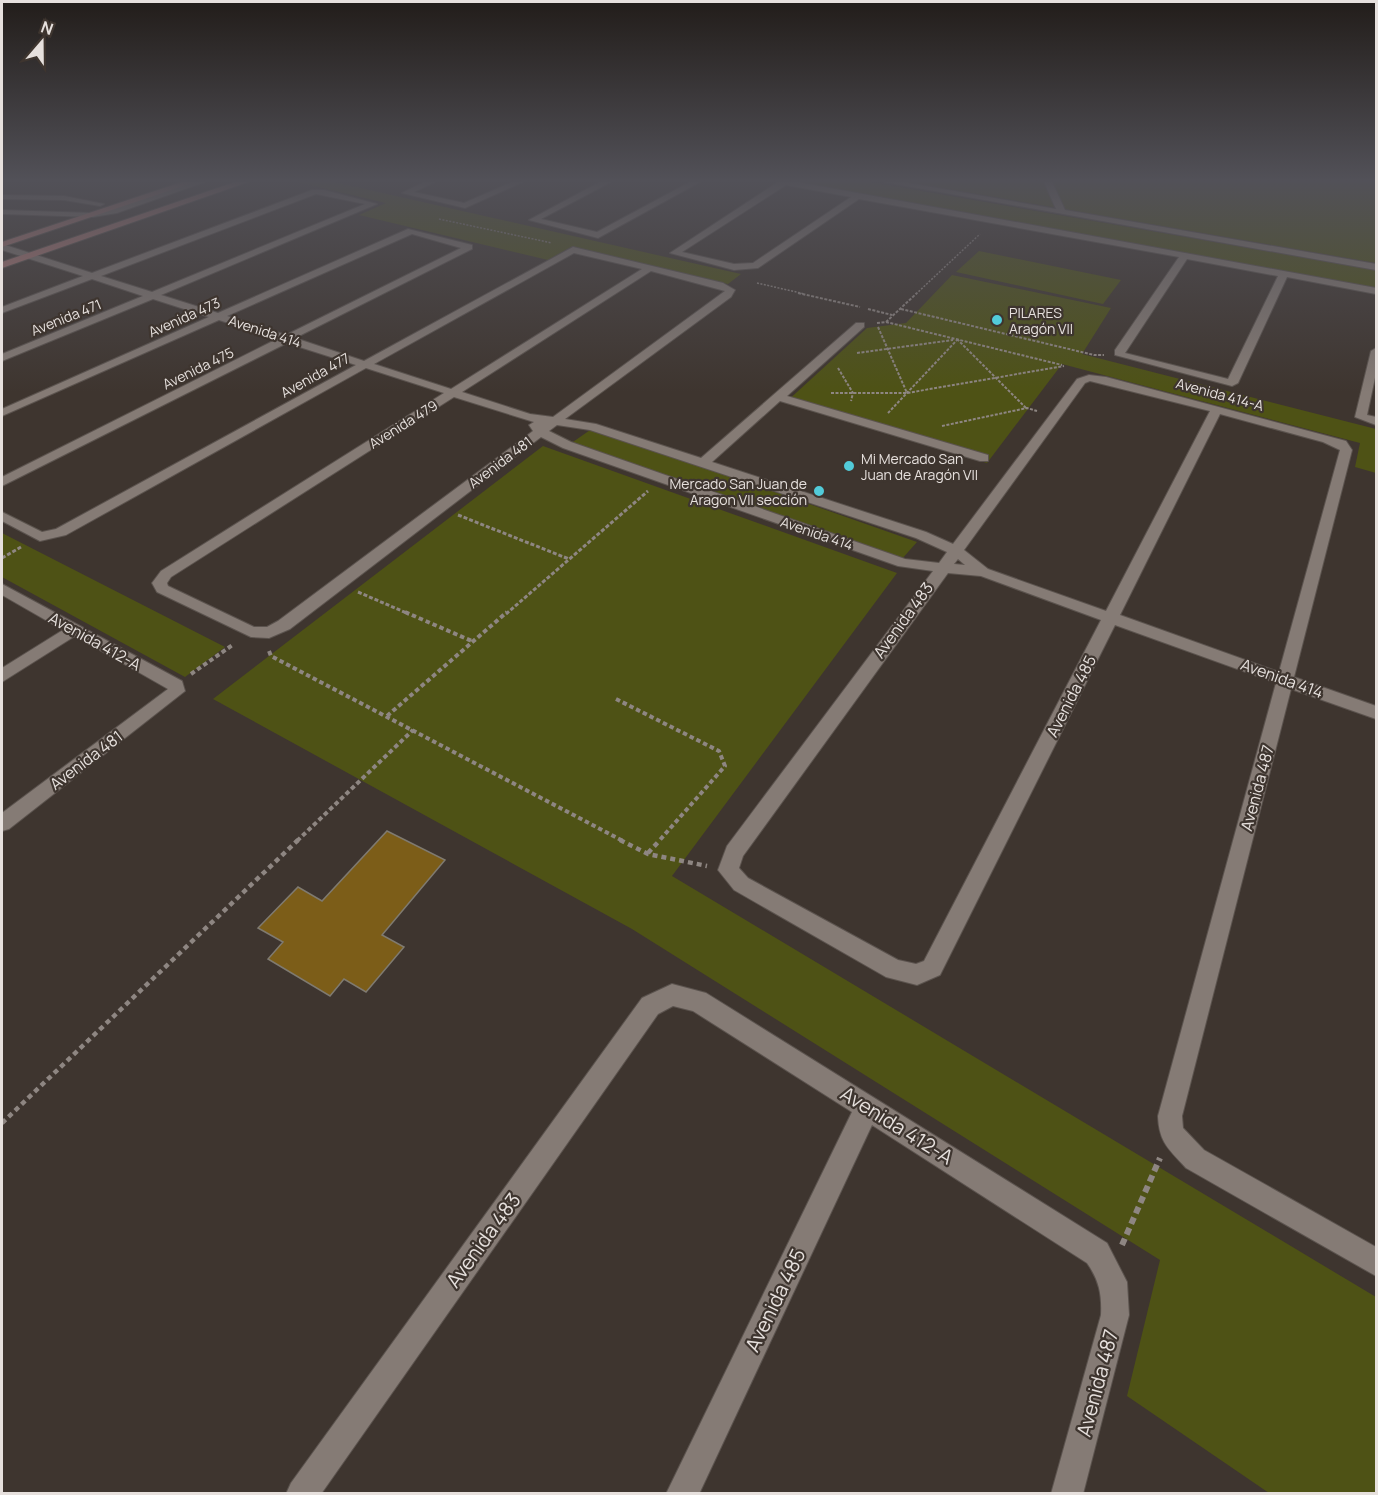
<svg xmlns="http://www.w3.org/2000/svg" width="1378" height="1495" viewBox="0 0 1378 1495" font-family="Manrope,sans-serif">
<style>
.green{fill:#4e5215}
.building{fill:#7c5d18;stroke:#7f7a70;stroke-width:1.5}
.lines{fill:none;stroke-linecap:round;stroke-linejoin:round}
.minor-casing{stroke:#5b534e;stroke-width:2}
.major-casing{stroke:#5b534e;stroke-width:2}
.path-far5{stroke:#8e8682;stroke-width:1.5;stroke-dasharray:2 1.5;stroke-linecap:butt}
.path-far4{stroke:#8e8682;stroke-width:2;stroke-dasharray:3 1.5;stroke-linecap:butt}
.path-far3{stroke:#8e8682;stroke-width:3;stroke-dasharray:4 2;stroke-linecap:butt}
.path-far2{stroke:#8e8682;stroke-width:4;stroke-dasharray:4.5 3;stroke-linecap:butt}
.path-far1{stroke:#8e8682;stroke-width:4.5;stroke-dasharray:5 4;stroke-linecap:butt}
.path{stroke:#8e8682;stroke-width:6;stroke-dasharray:7 4.5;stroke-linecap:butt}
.minor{fill:#857b75;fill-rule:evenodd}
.major{fill:#b67c79;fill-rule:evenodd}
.poi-dot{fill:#52cbd9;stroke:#3e352f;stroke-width:2}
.labels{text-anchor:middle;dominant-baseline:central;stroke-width:4.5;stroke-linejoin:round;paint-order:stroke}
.far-poi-label{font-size:14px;fill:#e6e0dd;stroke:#3e352f;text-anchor:start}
.far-street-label{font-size:14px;fill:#e6e0dd;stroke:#3e352f}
.street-label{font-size:16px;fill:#e6e0dd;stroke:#3e352f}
.near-street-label{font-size:20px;fill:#e6e0dd;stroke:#3e352f}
</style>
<rect width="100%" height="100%" fill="#3e352f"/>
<!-- green -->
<path class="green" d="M297 182H334L741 274 728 284 571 247 548 260 359 215 386 203Z
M788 182H870L1376 270V289Z
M908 182H1376V263Z
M979 251 1121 280 1103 304 956 272Z
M952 275 1111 308 1082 354 1376 429V473L1355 467 1360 443 1062 364 987 463 785 403 867 328 906 323Z
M593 428 917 542 901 560 570 444Z
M543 446 897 573 672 876 1376 1297V1493H1269L1127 1396 1160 1260 632 929 213 699Z
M2 533 225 647 185 677 2 577Z"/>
<!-- building -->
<path class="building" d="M387 831 445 860 382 935 404 947 366 992 344 979 330 996 268 959 283 942 258 928 298 887 322 901Z"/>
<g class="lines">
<defs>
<path id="minor" d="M192 182H205L117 213 93 217 2 214V210L93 213 112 209Z
M424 182H435L414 192 464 203 512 182H523L465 208 402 193Z
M600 182H611L541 219 597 232 690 182H700L598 238 529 220Z
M778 182H797L1376 288V294L1287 277 1238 383 1232 386 1115 355V350L1179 257 859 199 758 268 734 270 670 253ZM786 185 851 197 753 263 734 264 682 252ZM1187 259 1278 276 1228 379 1125 353Z
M884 182H903L1056 209 1044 182H1052L1065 210 1376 264V270Z
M312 190H324L377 204 161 295 218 313 408 229 472 245V249L295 338 364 361 573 247 723 283 735 290 731 297 565 419 596 424 701 458 856 323H864V327L787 396 988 455V461H980L780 401 712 462 926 532 953 544 1077 379 1089 375 1106 377 1346 441 1352 450 1294 677 1376 706V719L1291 689 1182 1116 1183 1128 1204 1150 1376 1247V1276L1186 1168C1169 1149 1159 1143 1158 1116L1276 683 1115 625 940 975 917 985 886 977 734 890 718 870 727 846 933 571 898 566 563 448 541 437 290 629 269 638 251 637 157 592 152 583 161 571 444 393 366 368 66 535 40 541 2 521V512L42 532 56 529 356 365 287 343 2 486V477L277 339 219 320 2 416V409L209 317 153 299 2 361V354L143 296 92 279 2 313V307L83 276 2 250V244L92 273ZM316 194 365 204 152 292 101 276ZM412 234 461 248 286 335 227 316ZM574 253 642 269 451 389 374 364ZM651 271 725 291 553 417 530 414 462 392ZM1090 381 1210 411 1106 611 988 569 964 550 1085 383ZM454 397 534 422 529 425 533 431 278 621 267 627H254L168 586 167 583 171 577ZM1220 414 1323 442 1340 450 1279 672 1120 615ZM557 425 590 430 916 538 947 552 939 563 905 559 571 442 549 431ZM958 559 965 565 954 564ZM948 573 981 576 1101 620 924 961 916 964 898 960 748 878 739 868 743 856Z
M2 195 64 196 104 204 100 206 64 200 2 199Z
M1376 348V373L1367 415 1376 417V425L1355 417 1371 351Z
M2 584 182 681 185 691 9 829 2 831V813L168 689 75 636 2 682V668L63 630 2 595Z
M672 984 706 993 1107 1243 1127 1282 1129 1315 1083 1494H1051L1101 1315C1102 1294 1099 1280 1087 1263L872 1125 699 1494H666L852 1112 693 1011 673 1006 658 1014 321 1494H286L291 1483 642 998Z"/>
<path id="major" d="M182 182H195L2 247V242Z
M235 182H248L2 268V262Z"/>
</defs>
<!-- minor casing -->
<use href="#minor" class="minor-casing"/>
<!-- major casing -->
<use href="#major" class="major-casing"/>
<!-- path-far5 -->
<path class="path-far5" d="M439 219 552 243
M757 283 805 294
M916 294 980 234"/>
<!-- path-far4 -->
<path class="path-far4" d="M798 293 860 307
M868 309 892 315
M901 309 1094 355H1104
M886 322 917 293
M877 323 886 322 1062 365
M878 327 907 393
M957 339 1026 408
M857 353 953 340
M838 368 853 393 851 401
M831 393H907L1064 366
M888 413 957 340
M942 426 1027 408 1037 411"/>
<!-- path-far3 -->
<path class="path-far3" d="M458 515 569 559
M2 558 21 547
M358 592 409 614
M506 614 648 491"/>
<!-- path-far2 -->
<path class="path-far2" d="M405 612 474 642
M269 651 271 656 623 841
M191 674 234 644
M616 699 719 751 725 766 659 841
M387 716 507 612
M297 841 413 730"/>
<!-- path-far1 -->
<path class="path-far1" d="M620 840 648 854 707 866
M648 853 660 840
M2 1123 298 840"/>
<!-- path -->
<path class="path" d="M1122 1245 1160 1158"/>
<!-- minor -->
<use href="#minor" class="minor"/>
<!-- major -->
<use href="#major" class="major"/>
</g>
<!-- sky -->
<linearGradient id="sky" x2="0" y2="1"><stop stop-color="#221d1a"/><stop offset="0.46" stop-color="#525158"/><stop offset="1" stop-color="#525158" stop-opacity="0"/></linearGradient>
<rect width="1378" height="392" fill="url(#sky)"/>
<!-- markers -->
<g class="poi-dot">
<circle cx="997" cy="320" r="6"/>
<circle cx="849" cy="466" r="6"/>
<circle cx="819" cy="491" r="6"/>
</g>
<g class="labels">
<!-- far-poi labels -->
<g class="far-poi-label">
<text x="1009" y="312">PILARES<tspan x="1009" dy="16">Aragón VII</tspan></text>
<text x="861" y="458">Mi Mercado San<tspan x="861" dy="16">Juan de Aragón VII</tspan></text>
<text x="807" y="483" text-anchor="end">Mercado San Juan de<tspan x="807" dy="16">Aragon VII sección</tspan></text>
</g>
<!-- far-street labels -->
<g class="far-street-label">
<text transform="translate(66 317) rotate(-22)">Avenida 471</text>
<text transform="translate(184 317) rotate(-24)">Avenida 473</text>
<text transform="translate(265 331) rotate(18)">Avenida 414</text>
<text transform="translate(198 368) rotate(-26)">Avenida 475</text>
<text transform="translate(315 375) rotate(-29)">Avenida 477</text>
<text transform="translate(1220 394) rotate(15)">Avenida 414-A</text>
<text transform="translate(403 424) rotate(-32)">Avenida 479</text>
<text transform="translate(500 462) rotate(-37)">Avenida 481</text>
<text transform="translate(817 533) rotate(19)">Avenida 414</text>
</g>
<!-- street labels -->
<g class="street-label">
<text transform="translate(903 620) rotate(-54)">Avenida 483</text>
<text transform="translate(95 641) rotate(29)">Avenida 412-A</text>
<text transform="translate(1282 678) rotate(20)">Avenida 414</text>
<text transform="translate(1071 696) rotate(-63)">Avenida 485</text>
<text transform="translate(86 760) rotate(-37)">Avenida 481</text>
<text transform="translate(1257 788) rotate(-75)">Avenida 487</text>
</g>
<!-- near-street labels -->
<g class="near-street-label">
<text transform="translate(897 1125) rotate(32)">Avenida 412-A</text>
<text transform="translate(483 1240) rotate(-54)">Avenida 483</text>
<text transform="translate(775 1300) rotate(-64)">Avenida 485</text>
<text transform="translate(1097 1383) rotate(-75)">Avenida 487</text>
</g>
</g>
<!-- border -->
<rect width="1378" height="1495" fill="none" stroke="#e6e0dd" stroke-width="6"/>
<!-- north arrow -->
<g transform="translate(42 42) rotate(20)" stroke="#3e352f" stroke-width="4.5" paint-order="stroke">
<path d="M0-4.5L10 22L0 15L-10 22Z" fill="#e6e0dd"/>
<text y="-9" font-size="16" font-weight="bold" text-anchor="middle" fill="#e6e0dd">N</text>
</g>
</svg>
